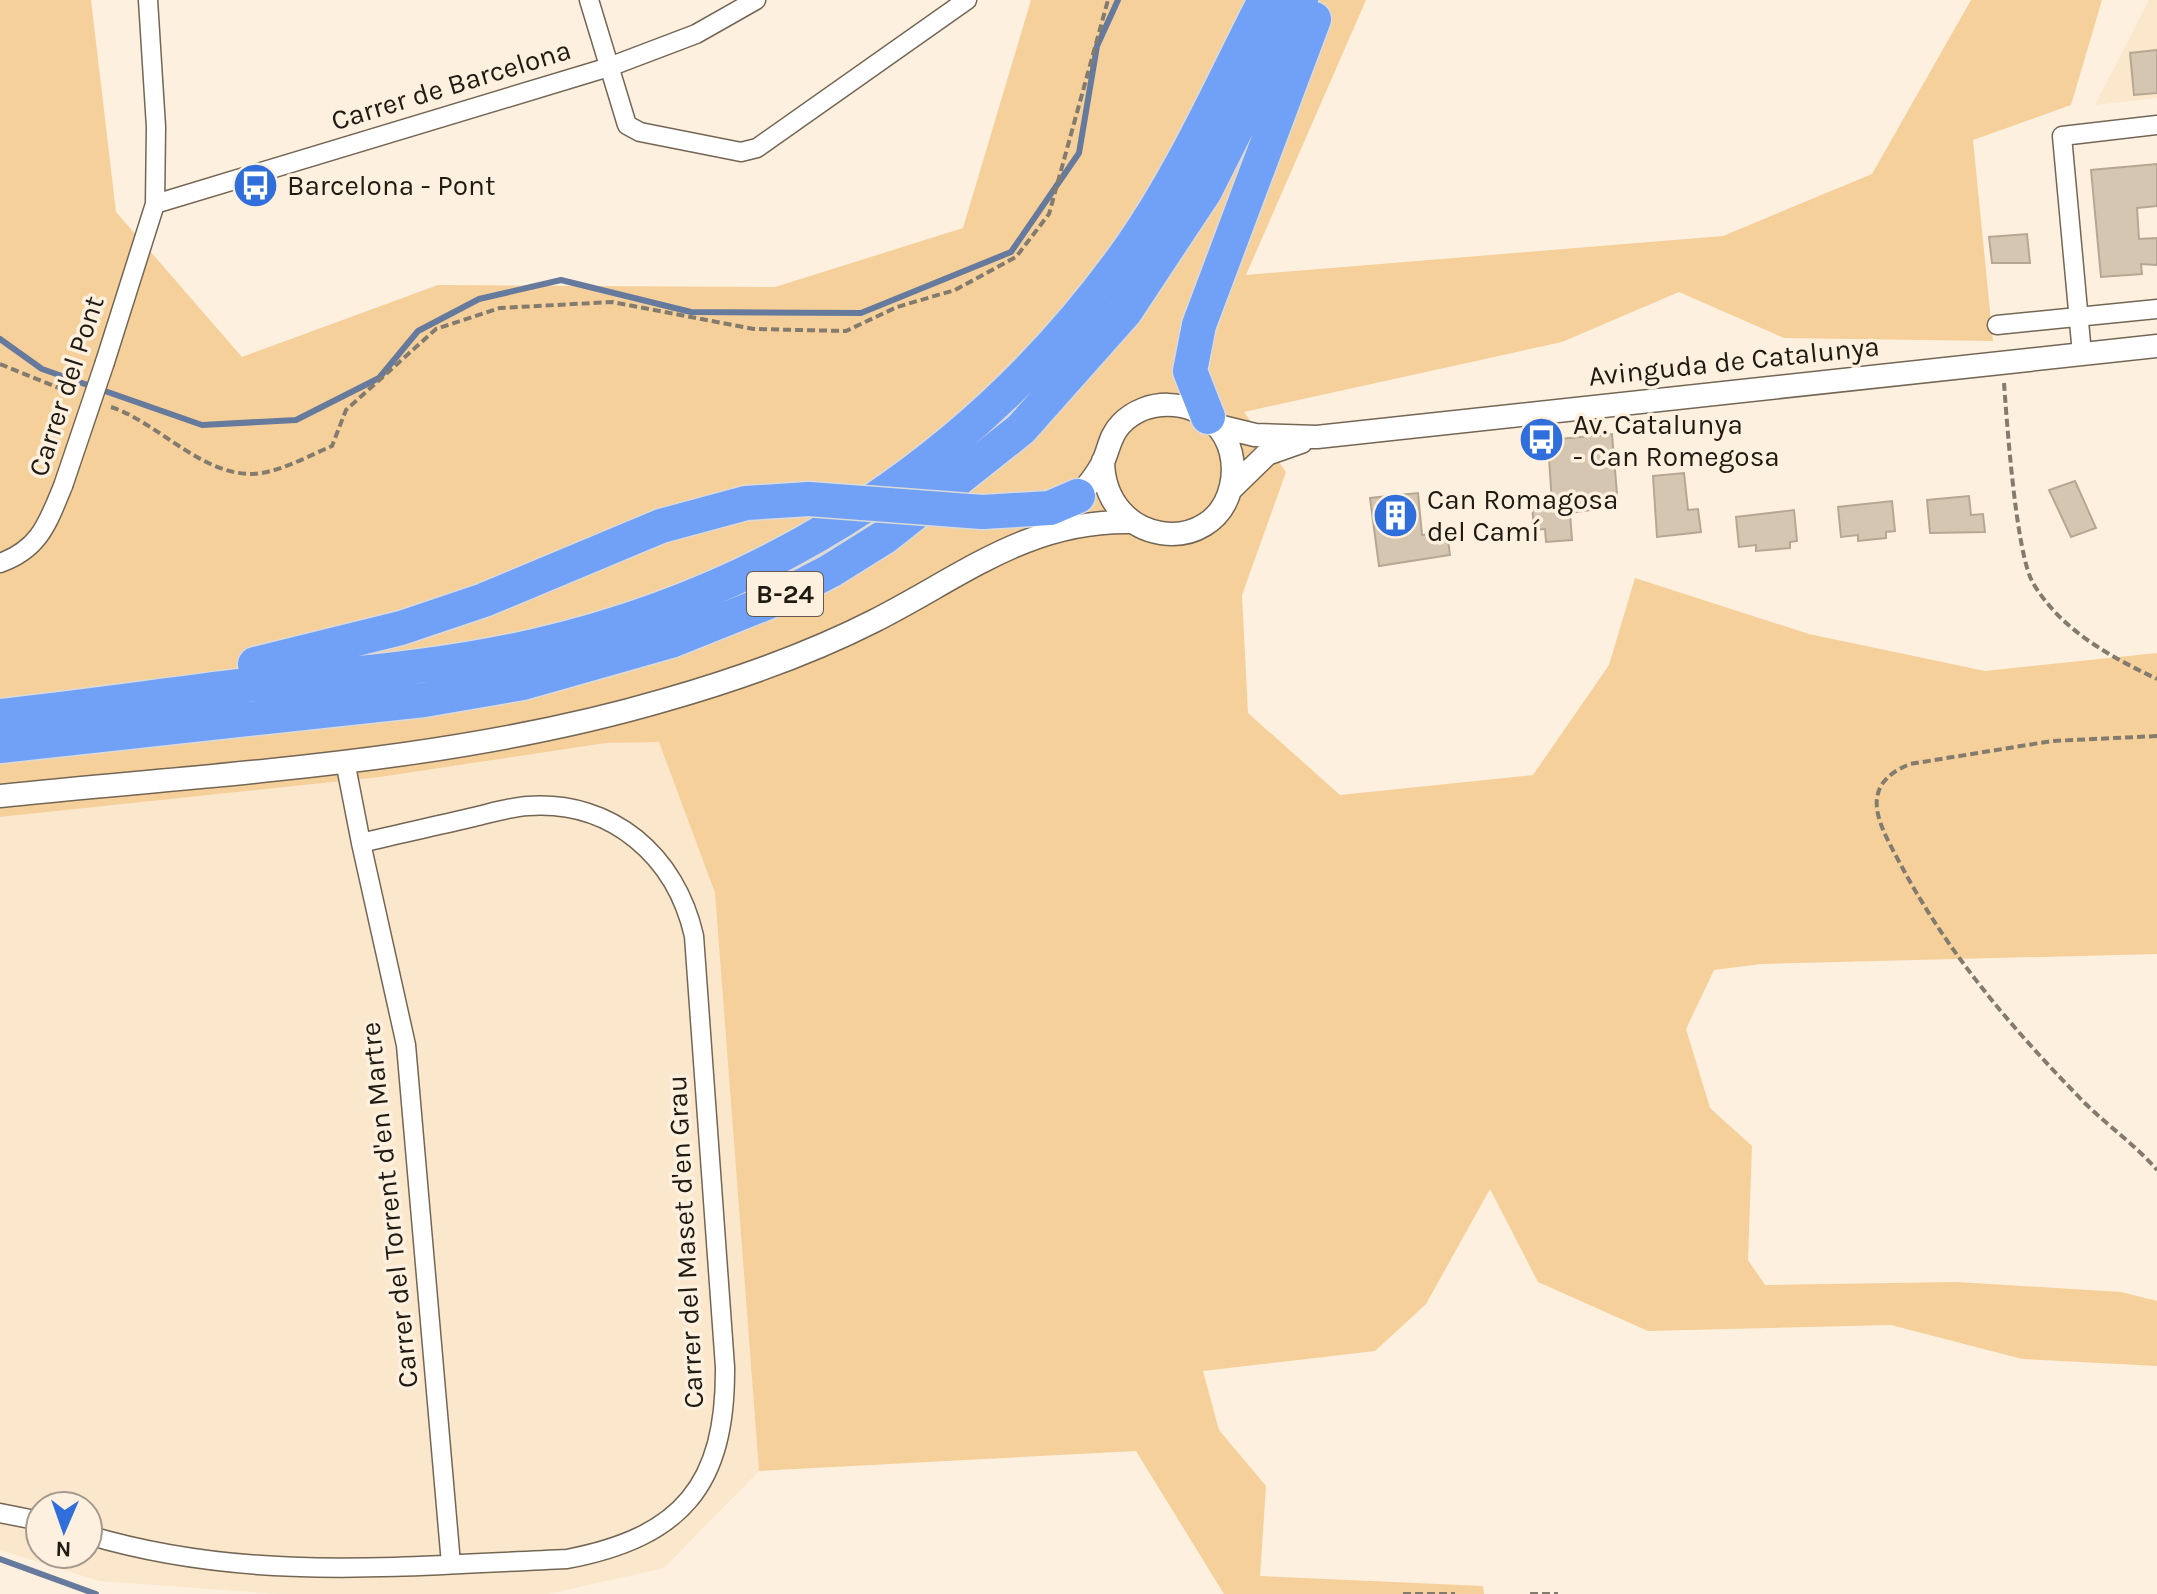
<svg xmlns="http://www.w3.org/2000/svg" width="2157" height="1594" viewBox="0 0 2157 1594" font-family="Karla,sans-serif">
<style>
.built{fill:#fbe7cb;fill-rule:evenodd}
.green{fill:#f6d09b}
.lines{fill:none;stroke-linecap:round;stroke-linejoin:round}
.stream{stroke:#667a9d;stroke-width:6}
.building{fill:#d5c6b1;stroke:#b6a793;stroke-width:2}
.minor-casing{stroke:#746654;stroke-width:21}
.tertiary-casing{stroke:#746654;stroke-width:25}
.motorway-casing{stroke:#dbdad9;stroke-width:37}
.path{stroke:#847b6f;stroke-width:4;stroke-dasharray:8 4;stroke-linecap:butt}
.minor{stroke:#fff;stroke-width:18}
.tertiary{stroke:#fff;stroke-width:22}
.motorway{stroke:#70a1f6;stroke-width:34}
.minor-bridge-casing{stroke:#746654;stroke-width:21;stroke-linecap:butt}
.motorway-bridge-casing{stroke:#dbdad9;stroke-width:37;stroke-linecap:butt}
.minor-bridge{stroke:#fff;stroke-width:18}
.motorway-bridge{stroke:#70a1f6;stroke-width:34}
.labels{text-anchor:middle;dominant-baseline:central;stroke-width:7;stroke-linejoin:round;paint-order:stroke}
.shield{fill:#fdf0df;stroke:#625a50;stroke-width:2}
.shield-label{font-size:26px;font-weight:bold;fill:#1f1a12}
.street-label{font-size:28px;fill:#1f1a12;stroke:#fdf0df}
.poi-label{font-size:28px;fill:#1f1a12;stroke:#fdf0df;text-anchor:start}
</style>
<rect width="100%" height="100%" fill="#fdf0df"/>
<!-- built -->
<path class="built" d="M2149 0H2157V98L2095 105Z
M659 741 715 893 759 1471 664 1568 548 1594H280L99 1581 0 1550V817L380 777 606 743ZM40 1506H88V1554H40Z"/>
<!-- green -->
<path class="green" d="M0 0H91L116 212 242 357 438 285 775 287 963 228 1031 0H1366L1246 275 1723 236 1872 174 1971 0H2102L2071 105 1973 140 1993 341 1784 338 1679 292 1562 342 1244 412 1286 472 1242 595 1248 713 1340 795 1533 775 1609 665 1635 578 1809 634 1985 671 2157 653V954L1761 964 1714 970 1686 1029 1710 1108 1752 1146 1748 1260 1765 1285 1957 1282 2121 1292 2157 1301V1366L2022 1359 1891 1325 1648 1331 1538 1282 1490 1189 1426 1304 1375 1351 1203 1371 1219 1430 1266 1486 1260 1576 1483 1586 1484 1594H1224L1136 1451 759 1471 715 893 659 742 606 743 380 777 0 817Z"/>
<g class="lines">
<!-- stream -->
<path class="stream" d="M0 339 42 369 202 425 296 420 379 378 418 331 479 299 561 280 691 312 861 313 1011 252 1079 153 1097 46 1118 0
M0 1559 96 1594"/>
</g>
<!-- building -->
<path class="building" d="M2157 50V93L2134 95 2130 53Z
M2157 164V206L2137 208 2139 239 2157 238V265L2141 264 2142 274 2101 277 2091 170Z
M2027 234 2030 263H1992L1989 237Z
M1612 434 1618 506 1570 513 1572 540 1546 542 1545 529 1534 530 1532 504 1552 503 1549 458H1540L1538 441Z
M1684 473 1688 510 1698 509 1701 532 1657 537 1653 476Z
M2075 481 2096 528 2071 537 2049 490Z
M1418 493 1422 535 1447 532 1450 555 1379 566 1370 498Z
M1969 496 1971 515 1983 514 1985 532 1930 533 1927 500Z
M1892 501 1895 531 1886 532V538L1858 541V535L1841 537 1838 507Z
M1794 510 1797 541 1790 542V548L1756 551V545L1739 547 1736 517Z"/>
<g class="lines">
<defs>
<path id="minor" d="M589 0 627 125 640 132 741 152 757 148 967 0
M155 204 609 67 696 34 756 0
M1997 325 2157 309
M2082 354 2062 136 2157 125
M105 362 155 204 156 127 148 0
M0 563C40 549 48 522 63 486
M361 843 406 1045 451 1564
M0 1513 40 1521
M88 1535C249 1583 402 1566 567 1559 682 1537 726 1485 725 1367L694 936C676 856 612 800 528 806 510 807 491 813 474 817 436 826 398 834 361 843L345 761"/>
<path id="tertiary" d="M1218 426 1255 435 1317 437 2157 346
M1230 490 1267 454 1301 442
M1070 506C1082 492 1095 479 1103 462 1109 449 1110 435 1121 424 1146 398 1190 399 1215 424 1231 440 1236 464 1231 486 1215 559 1104 547 1103 461
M0 796C222 773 450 763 665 700 735 680 809 654 874 621 961 577 1028 520 1130 522"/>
<path id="motorway" d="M1208 417 1190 371 1199 325 1314 19
M982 512 1050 508 1078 496
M255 664 401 628 484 600 661 526 746 503 809 499
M0 716C85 707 171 694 256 684 349 674 443 667 534 646 779 590 986 452 1131 247 1184 171 1223 82 1265 0
M0 746 424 700 523 683 671 641 776 599 830 571 886 536 1021 429 1125 312 1205 191 1301 0"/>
</defs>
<!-- minor casing -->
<use href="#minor" class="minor-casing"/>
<!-- tertiary casing -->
<use href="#tertiary" class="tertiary-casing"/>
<!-- motorway casing -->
<use href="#motorway" class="motorway-casing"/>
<!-- path -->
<path class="path" d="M0 364 76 395
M2004 383C2007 423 2016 554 2033 583 2061 630 2109 656 2157 679
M111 407C160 423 207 482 262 473 285 469 311 455 332 446L346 410 436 329 500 308 612 302 754 329 846 331 897 307 955 290 1016 257 1049 214 1108 0
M2157 736 2052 741 1910 764C1853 787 1882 829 1903 869 1949 954 2010 1026 2077 1095 2102 1122 2134 1143 2157 1170
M1403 1594H1455
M1530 1594H1558"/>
<!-- minor -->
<use href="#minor" class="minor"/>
<!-- tertiary -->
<use href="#tertiary" class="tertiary"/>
<!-- motorway -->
<use href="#motorway" class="motorway"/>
<defs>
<path id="minor-bridge" d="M63 486 105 362"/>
<path id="motorway-bridge" d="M809 499 982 512"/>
</defs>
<!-- minor-bridge casing -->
<use href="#minor-bridge" class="minor-bridge-casing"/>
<!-- motorway-bridge casing -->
<use href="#motorway-bridge" class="motorway-bridge-casing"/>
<!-- minor-bridge -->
<use href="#minor-bridge" class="minor-bridge"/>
<!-- motorway-bridge -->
<use href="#motorway-bridge" class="motorway-bridge"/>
</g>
<!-- icons -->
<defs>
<symbol id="bus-disc" viewBox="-11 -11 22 22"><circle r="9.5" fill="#306edb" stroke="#fdf0df"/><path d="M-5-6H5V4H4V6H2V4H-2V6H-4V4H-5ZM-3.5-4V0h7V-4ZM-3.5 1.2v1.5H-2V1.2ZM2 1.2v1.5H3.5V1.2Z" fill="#fff"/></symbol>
<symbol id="building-disc" viewBox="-11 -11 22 22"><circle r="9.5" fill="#306edb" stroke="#fdf0df"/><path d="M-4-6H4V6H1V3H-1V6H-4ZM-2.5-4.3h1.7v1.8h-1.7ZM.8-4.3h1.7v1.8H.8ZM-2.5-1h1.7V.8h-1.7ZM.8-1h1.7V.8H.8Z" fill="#fff"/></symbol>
</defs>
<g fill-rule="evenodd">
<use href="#bus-disc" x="230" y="160" width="51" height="51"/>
<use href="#bus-disc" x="1516" y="414" width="51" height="51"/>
<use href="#building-disc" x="1370" y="490" width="51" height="51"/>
</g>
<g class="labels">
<!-- shield labels -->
<rect class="shield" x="747" y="572" width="76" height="44" rx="6"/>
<g class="shield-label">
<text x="785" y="594">B-24</text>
</g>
<!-- street labels -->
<g class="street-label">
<text transform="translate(451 85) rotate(-17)">Carrer de Barcelona</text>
<text transform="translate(1734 361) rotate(-6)">Avinguda de Catalunya</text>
<text transform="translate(66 386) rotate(-72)">Carrer del Pont</text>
<text transform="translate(389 1205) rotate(-96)">Carrer del Torrent d'en Martre</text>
<text transform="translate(685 1242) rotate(-93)">Carrer del Maset d'en Grau</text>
</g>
<!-- poi labels -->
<g class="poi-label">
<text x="287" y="185">Barcelona - Pont</text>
<text x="1573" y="424">Av. Catalunya<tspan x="1573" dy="32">- Can Romegosa</tspan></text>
<text x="1427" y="499">Can Romagosa<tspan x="1427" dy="32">del Camí</tspan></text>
</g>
</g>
<!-- north arrow -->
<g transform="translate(64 1530) rotate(182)"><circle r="38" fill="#fdf0df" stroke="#a49a8d" stroke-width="2"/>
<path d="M0-6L14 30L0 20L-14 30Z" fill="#306edb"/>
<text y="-12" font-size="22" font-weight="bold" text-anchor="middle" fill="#1f1a12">N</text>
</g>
</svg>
